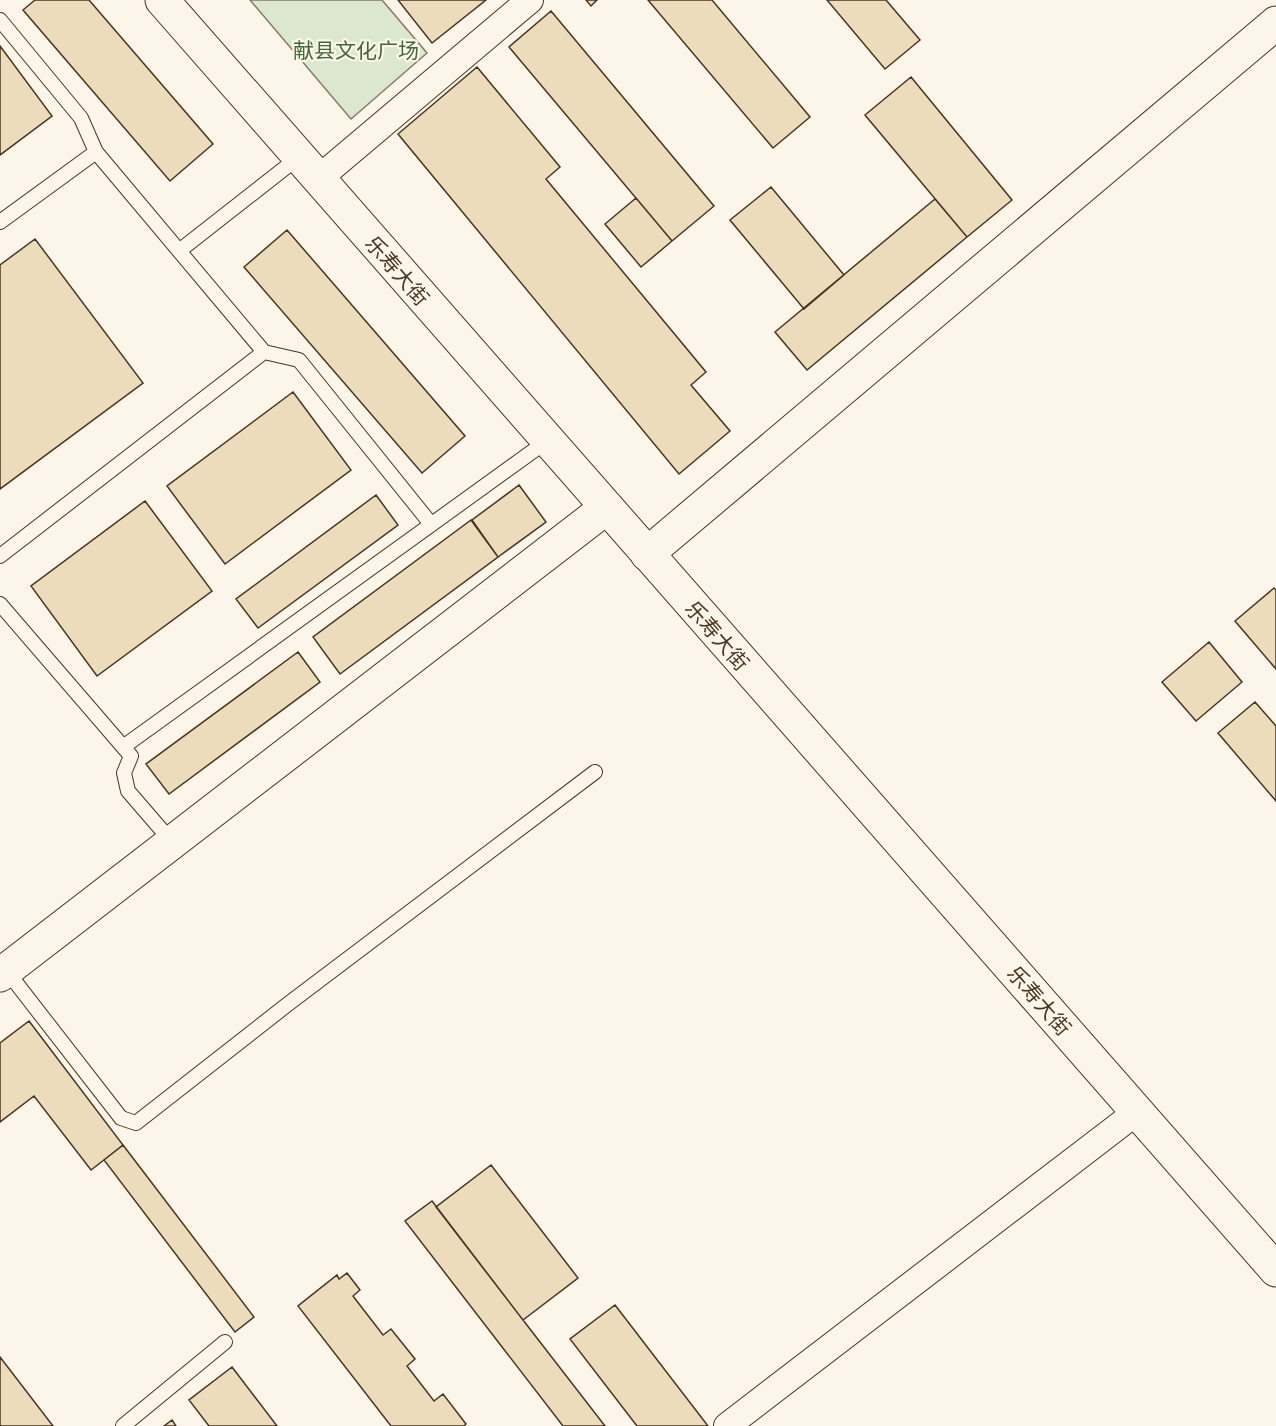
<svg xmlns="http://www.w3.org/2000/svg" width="1276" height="1426" viewBox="0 0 1276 1426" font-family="Barlow,'Noto Sans SC',sans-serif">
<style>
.green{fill:#dce7d0;stroke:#887966;stroke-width:1.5}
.building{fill:#ecdcbc;stroke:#4a3520;stroke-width:1.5}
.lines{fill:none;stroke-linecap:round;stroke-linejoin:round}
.service-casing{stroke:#4a3520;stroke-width:16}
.minor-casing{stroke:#4a3520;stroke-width:28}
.tertiary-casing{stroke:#4a3520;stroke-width:35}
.secondary-casing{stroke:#4a3520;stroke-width:35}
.service{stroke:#fbf6e9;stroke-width:14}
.minor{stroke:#fbf6e9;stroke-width:26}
.tertiary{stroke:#fbf6e9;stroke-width:33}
.secondary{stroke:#fbf6e9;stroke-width:33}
.labels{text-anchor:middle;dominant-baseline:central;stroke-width:4.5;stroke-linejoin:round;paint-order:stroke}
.park-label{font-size:21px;fill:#436837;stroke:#fbf6e9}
.street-label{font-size:21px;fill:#4a3520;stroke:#fbf6e9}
</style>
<rect width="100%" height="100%" fill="#fbf6e9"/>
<!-- green -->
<path class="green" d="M250 0H382L427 53 351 119Z"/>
<!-- building -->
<path class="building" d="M35 0H89L213 144 170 181 23 10Z
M398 0H486L432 43Z
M586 0H597L591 6Z
M648 0H712L810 117 773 148Z
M827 0H886L920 40 885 69Z
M551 11 714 206 672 241 509 47Z
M0 46 52 116 0 155Z
M477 67 560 167 546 179 706 372 691 385 730 431 679 474 398 134Z
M911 77 1012 200 967 237 865 115Z
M771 187 844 275 804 309 730 220Z
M636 198 672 241 641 267 605 224Z
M935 199 967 237 807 370 775 332Z
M287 230 465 436 422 473 244 267Z
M35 239 143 383 0 489V265Z
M293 392 351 470 225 564 167 486Z
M519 485 546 522 498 557 472 520Z
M376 495 398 525 258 628 236 599Z
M145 501 212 591 97 676 31 586Z
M471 520 498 557 340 674 313 637Z
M1274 588 1276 590V669L1235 621Z
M1209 642 1242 682 1196 721 1162 682Z
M298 652 320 682 169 794 146 764Z
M1255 702 1276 726V801L1218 733Z
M29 1021 123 1145 91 1170 34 1096 0 1122V1043Z
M123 1145 254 1317 235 1332 104 1160Z
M491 1165 578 1278 523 1320 436 1207Z
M432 1201 523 1320 605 1426H563L405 1221Z
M347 1273 360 1290 353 1296 383 1335 391 1329 415 1359 407 1366 434 1401 443 1394 466 1424 464 1426H391L298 1306 337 1275 339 1279Z
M615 1305 708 1426H637L570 1339Z
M0 1357 53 1426H0Z
M232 1367 277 1426H209L189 1400Z
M172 1420 176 1426H164Z"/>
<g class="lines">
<defs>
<path id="service" d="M0 20 81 118 96 152
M0 222 96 152 264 352 0 556
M179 251 299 157
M264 352 299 360 431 524
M0 604 131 756 124 773 128 791 172 842
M123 747 547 441
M6 970 121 1118 136 1123 288 1004 595 772
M123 1426 225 1342"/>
<path id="minor" d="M318 179 530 0
M727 1426 1138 1111"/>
<path id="tertiary" d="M647 554 1276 23
M0 975 606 508"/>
<path id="secondary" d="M162 0 1276 1270"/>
</defs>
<!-- service casing -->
<use href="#service" class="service-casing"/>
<!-- minor casing -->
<use href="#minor" class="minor-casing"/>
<!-- tertiary casing -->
<use href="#tertiary" class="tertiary-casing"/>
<!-- secondary casing -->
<use href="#secondary" class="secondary-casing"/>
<!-- service -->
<use href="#service" class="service"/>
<!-- minor -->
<use href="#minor" class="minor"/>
<!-- tertiary -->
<use href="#tertiary" class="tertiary"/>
<!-- secondary -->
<use href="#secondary" class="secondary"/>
</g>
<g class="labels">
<!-- park labels -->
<g class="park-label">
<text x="356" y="49">献县文化广场</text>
</g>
<!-- street labels -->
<g class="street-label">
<text transform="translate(398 270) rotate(49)">乐寿大街</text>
<text transform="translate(718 635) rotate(49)">乐寿大街</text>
<text transform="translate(1040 1000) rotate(49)">乐寿大街</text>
</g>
</g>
</svg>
